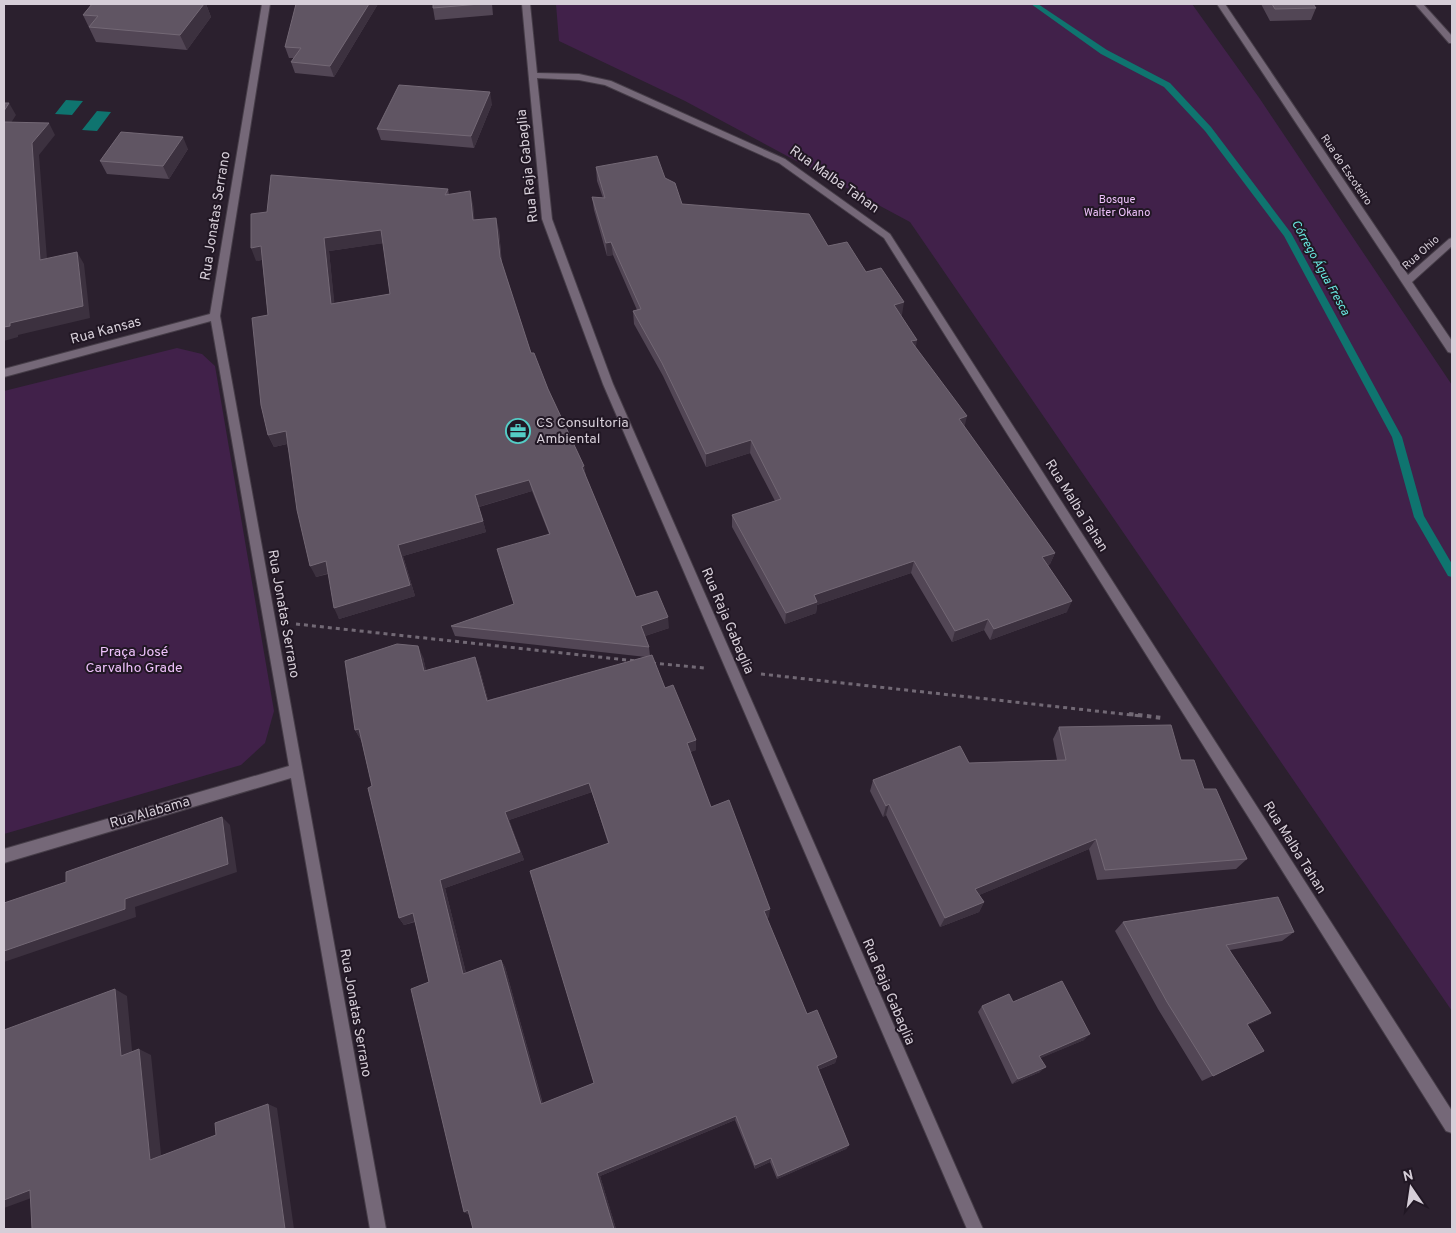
<svg xmlns="http://www.w3.org/2000/svg" width="1456" height="1233" viewBox="0 0 1456 1233" font-family="Overpass,sans-serif">
<style>
.green{fill:#41214a}
.water{fill:#0f746f}
.lines{fill:none;stroke-linecap:round;stroke-linejoin:round}
.stream{fill:#0f746f;fill-rule:evenodd}
.minor-casing{stroke:#463d48;stroke-width:2}
.path-far1{stroke:#726975;stroke-width:3;stroke-dasharray:4 4;stroke-linecap:butt}
.path{stroke:#726975;stroke-width:4;stroke-dasharray:4.5 4.5;stroke-linecap:butt}
.minor{fill:#756878;fill-rule:evenodd}
.wall{fill:#524655;fill-rule:evenodd}
.shaded-wall{fill:#3c313f}
.building{fill:#605563;stroke:#736875;fill-rule:evenodd}
.labels{text-anchor:middle;dominant-baseline:central;stroke-width:4;stroke-linejoin:round;paint-order:stroke}
.far-street-label{font-size:11px;fill:#d6ced8;stroke:#211724}
.far-park-label{font-size:11px;fill:#efc2fc;stroke:#211724}
.far-water-label{font-size:12px;font-style:italic;fill:#69e9e1;stroke:#211724}
.street-label{font-size:14px;fill:#d6ced8;stroke:#211724}
.poi-label{font-size:14px;fill:#d6ced8;stroke:#211724;text-anchor:start}
.park-label{font-size:14px;fill:#efc2fc;stroke:#211724}
</style>
<rect width="100%" height="100%" fill="#2b202e"/>
<!-- green -->
<path class="green" d="M556 4H1192L1260 99 1452 385V1011L910 222 685 101 559 41Z
M177 348 202 354 215 366 274 711 265 743 241 765 4 834V391Z"/>
<!-- water -->
<path class="water" d="M66 100 83 101 72 115 55 114Z
M97 111 111 112 97 131 82 130Z"/>
<g class="lines">
<!-- stream -->
<path class="stream" d="M1031 4H1038L1107 50 1170 83 1211 127 1291 233 1402 437 1424 516 1452 564V577L1448 576 1414 517 1392 437 1284 236 1205 131 1164 87 1101 54Z"/>
<defs>
<path id="minor" d="M262 4H270L220 316 386 1229H370L291 778 4 863V849L289 766 211 321 4 377V369L210 314Z
M522 4H530L537 73 579 74 611 81 785 159 890 234 1452 1111V1133L1446 1131 884 238 779 163 605 85 579 80 537 78 552 219 613 384 983 1229H967L603 384 542 219Z
M1217 4H1225L1408 275 1449 239 1452 238V246L1412 282 1452 341V353L1448 352Z
M1415 4H1423L1452 36V43H1449Z"/>
</defs>
<!-- minor casing -->
<use href="#minor" class="minor-casing"/>
<!-- path-far1 -->
<path class="path-far1" d="M296 624 636 661
M652 663 705 668
M761 674 1141 716"/>
<!-- path -->
<path class="path" d="M1129 714 1163 718"/>
<!-- minor -->
<use href="#minor" class="minor"/>
</g>
<!-- wall -->
<path class="wall" d="M92 4H206L211 17 187 50 96 42 83 15Z
M378 4 334 77 295 73 291 62 294 58H289L285 47Z
M433 4H492L493 15 435 20 433 8Z
M1261 4H1313L1316 8 1311 20 1270 21Z
M492 104 474 148 381 140 377 129Z
M188 149 169 179 107 174 100 161Z
M596 167 665 178 682 204 828 246 866 272 902 315H901L916 348 964 427 1055 553 1050 564 1048 565 1067 612 990 640 984 630 952 642 911 573 817 605 816 613 785 624 732 527V515L775 501 750 453 706 467 663 376 634 324 633 311 637 310 613 255 607 256 594 210 592 197 603 198 597 181Z
M448 189 449 195 473 204 474 220 499 230 502 264 531 353 584 466 586 477 636 597 669 628 645 636 649 647 650 656 665 688 696 740V750L690 752 711 807 769 917 767 918 807 1014 837 1057 835 1063 818 1070 849 1145 846 1149 777 1179 770 1162 755 1169 735 1120 600 1176 616 1229H473L429 982 415 922 404 925 399 918 372 786 361 739V740L355 730 423 657 426 671 479 667 488 700 646 657 455 636 451 626 514 604 549 534 532 491 479 507 486 532 403 556 415 596 339 619 328 574 316 577 287 444 274 447 268 435V315L262 260 256 261ZM383 243 390 294 334 303 329 251ZM592 792 608 843 594 1083 543 1104 505 967 501 960 466 973 445 888 524 860 509 820Z
M1059 727 1181 760 1204 789 1247 859 1236 869 1097 880 1089 849 979 895 984 902 979 912 940 927 886 815 883 817 870 791 873 780 969 763 1057 760 1053 739Z
M1123 922 1294 932 1282 941 1230 950 1259 1020 1247 1025 1252 1057 1202 1081 1158 1009 1115 931Z
M1013 1002 1084 1040 1040 1058V1072L1012 1084 978 1012 982 1006Z"/>
<!-- shaded-wall -->
<path class="shaded-wall" d="M192 4H206L211 17 187 50 180 35Z
M369 4H378L334 77 330 66Z
M490 92 492 104 474 148 471 136Z
M9 103 16 115 4 134V111Z
M49 123 55 135 39 155 48 272 40 260 32 143Z
M183 137 188 149 169 179 163 166Z
M470 191 473 204 476 233 473 220Z
M496 218 499 230 502 270 500 257Z
M381 230 385 243 329 251 336 317 331 304 324 238Z
M611 242 613 255 607 256 606 243Z
M261 246 266 259 256 261 251 248Z
M77 252 84 264 90 318 18 335V337L4 341V327L10 323Z
M904 302 902 315 892 318 894 305Z
M917 340 915 352 911 341Z
M967 416 964 429 959 419Z
M286 431 291 443 274 447 268 435Z
M751 440 750 453 706 467V454Z
M584 466 586 478 582 467Z
M529 480 532 491 478 507 475 495Z
M483 521 486 532 403 556 415 596 339 619 334 608 398 545Z
M1055 553 1050 564 1038 568 1042 557Z
M326 561 332 572 316 577 310 566Z
M914 561 911 573 817 605 816 613 785 624 786 613 814 595Z
M1072 601 1067 612 990 640 994 629Z
M668 617 669 628 642 637 641 626Z
M988 619 984 630 952 642 955 631Z
M418 646 423 657 429 682 424 671Z
M475 657 479 667 491 711 487 701Z
M359 729 365 738 361 740 355 730Z
M696 740V750L687 753V743Z
M589 783 592 792 509 820 524 860 445 888 468 981 463 974 440 880 505 812Z
M889 804 886 815 883 817 886 806Z
M222 817 230 825 237 872 135 907 136 917 4 962V951L125 899Z
M1096 839 1089 849 970 899 975 889Z
M984 902 979 912 940 927 945 918Z
M770 909 769 917 763 919 764 911Z
M413 913 418 920 404 925 399 918Z
M501 960 505 967 544 1109 541 1104Z
M115 989 127 996 133 1061 121 1056Z
M1271 1013 1259 1020 1235 1031 1247 1024Z
M1090 1034 1084 1040 1034 1061 1039 1056Z
M139 1049 151 1055 162 1164 150 1160Z
M837 1057 835 1063 815 1071 817 1066Z
M1046 1067 1040 1072 1012 1084 1018 1079Z
M268 1104 277 1108 294 1229H285Z
M736 1116 735 1120 600 1176 616 1229H614L597 1173Z
M849 1145 846 1149 777 1179 778 1176Z
M771 1158 770 1162 755 1169V1165Z
M30 1190 45 1193 4 1208V1200Z
M468 1210 469 1215 464 1212Z"/>
<!-- building -->
<path class="building" d="M92 4H204L180 35 89 27 98 16 83 15Z
M296 4H369L330 66 291 62 301 48 285 47Z
M433 4H480L433 8Z
M1272 4H1313L1316 8 1275 9Z
M399 85 490 92 471 136 377 129Z
M4 103H9L4 111Z
M4 122 49 123 32 143 40 260 77 252 83 306 10 323V326L4 327Z
M121 132 183 137 163 166 100 161Z
M657 156 665 178 675 183 682 204 809 214 828 246 847 242 866 272 881 268 904 302 894 305 917 340 911 341 967 416 959 419 1055 553 1042 557 1072 601 994 629 988 619 955 631 914 561 814 595 817 602 786 613 732 515 781 499 751 440 706 454 662 363 633 311 641 309 611 242 606 243 592 197 605 198 596 167Z
M271 175 448 189 445 195 470 191 473 220 496 218 500 257 531 353H534L548 389 584 466 582 467 636 597 657 591 668 617 641 626 649 647 451 626 514 604 497 549 550 534 529 480 475 495 483 521 398 545 410 585 334 608 326 561 310 566 297 510 286 431 268 435 261 405 252 318 268 315 261 246 251 248V214L267 212ZM381 230 390 294 331 304 324 238Z
M397 644 418 646 424 671 475 657 487 701 652 655 665 688 673 685 696 740 687 743 711 807 729 800 770 909 764 911 807 1014 817 1010 837 1057 817 1066 849 1145 778 1176 771 1158 755 1165 736 1116 597 1173 614 1229H473L468 1210 464 1212 411 989 429 982 413 913 399 918 368 788 372 786 359 729 355 730 345 661ZM589 783 609 843 530 871 594 1083 541 1104 501 960 463 974 440 880 520 852 505 812Z
M1171 725 1181 760H1194L1204 789H1216L1247 859 1105 870 1096 839 975 889 984 902 945 918 889 804 886 806 873 780 960 746 969 763 1066 760 1059 727Z
M222 817 228 864 125 899V909L4 951V903L66 882V872Z
M1278 897 1294 932 1226 945 1271 1013 1247 1024 1264 1051 1213 1076 1167 1002 1123 922Z
M1062 981 1090 1034 1039 1056 1046 1067 1018 1079 982 1006 1009 994 1013 1002Z
M115 989 121 1056 139 1049 150 1160 216 1135 215 1123 268 1104 285 1229H32L30 1190 4 1200V1030Z"/>
<!-- icons -->
<defs>
<symbol id="office-ring" viewBox="-11 -11 22 22"><circle r="9.5" fill="#211724" stroke="#54cdc6" stroke-width="1.5"/><path d="M-6-3h4V-5.5h4V-3h4V5H-6ZM-1-4.5V-3h2v-1.5ZM-6 0V1H6V0Z" fill="#54cdc6"/></symbol>
</defs>
<g fill-rule="evenodd">
<use href="#office-ring" x="504" y="417" width="28" height="28"/>
</g>
<g class="labels">
<!-- far-street labels -->
<g class="far-street-label">
<text transform="translate(1346 170) rotate(56)">Rua do Escoteiro</text>
<text transform="translate(1421 253) rotate(-42)">Rua Ohio</text>
</g>
<!-- far-park labels -->
<g class="far-park-label">
<text x="1117" y="200">Bosque<tspan x="1117" dy="13">Walter Okano</tspan></text>
</g>
<!-- far-water labels -->
<g class="far-water-label">
<text transform="translate(1320 268) rotate(61)">Córrego Água Fresca</text>
</g>
<!-- street labels -->
<g class="street-label">
<text transform="translate(528 166) rotate(-96)">Rua Raja Gabaglia</text>
<text transform="translate(834 180) rotate(35)">Rua Malba Tahan</text>
<text transform="translate(216 216) rotate(-81)">Rua Jonatas Serrano</text>
<text transform="translate(106 331) rotate(-15)">Rua Kansas</text>
<text transform="translate(1076 506) rotate(58)">Rua Malba Tahan</text>
<text transform="translate(283 614) rotate(80)">Rua Jonatas Serrano</text>
<text transform="translate(727 621) rotate(67)">Rua Raja Gabaglia</text>
<text transform="translate(150 813) rotate(-16)">Rua Alabama</text>
<text transform="translate(1294 848) rotate(58)">Rua Malba Tahan</text>
<text transform="translate(888 992) rotate(67)">Rua Raja Gabaglia</text>
<text transform="translate(355 1013) rotate(80)">Rua Jonatas Serrano</text>
</g>
<!-- poi labels -->
<g class="poi-label">
<text x="536" y="423">CS Consultoria<tspan x="536" dy="16">Ambiental</tspan></text>
</g>
<!-- park labels -->
<g class="park-label">
<text x="134" y="652">Praça José<tspan x="134" dy="16">Carvalho Grade</tspan></text>
</g>
</g>
<!-- border -->
<rect width="1456" height="1233" fill="none" stroke="#d6ced8" stroke-width="10"/>
<!-- north arrow -->
<g transform="translate(1411 1188) rotate(347)" stroke="#211724" stroke-width="4" paint-order="stroke">
<path d="M0-4L9 19L0 12L-9 19Z" fill="#d6ced8"/>
<text y="-8" font-size="14" font-weight="bold" text-anchor="middle" fill="#d6ced8">N</text>
</g>
</svg>
